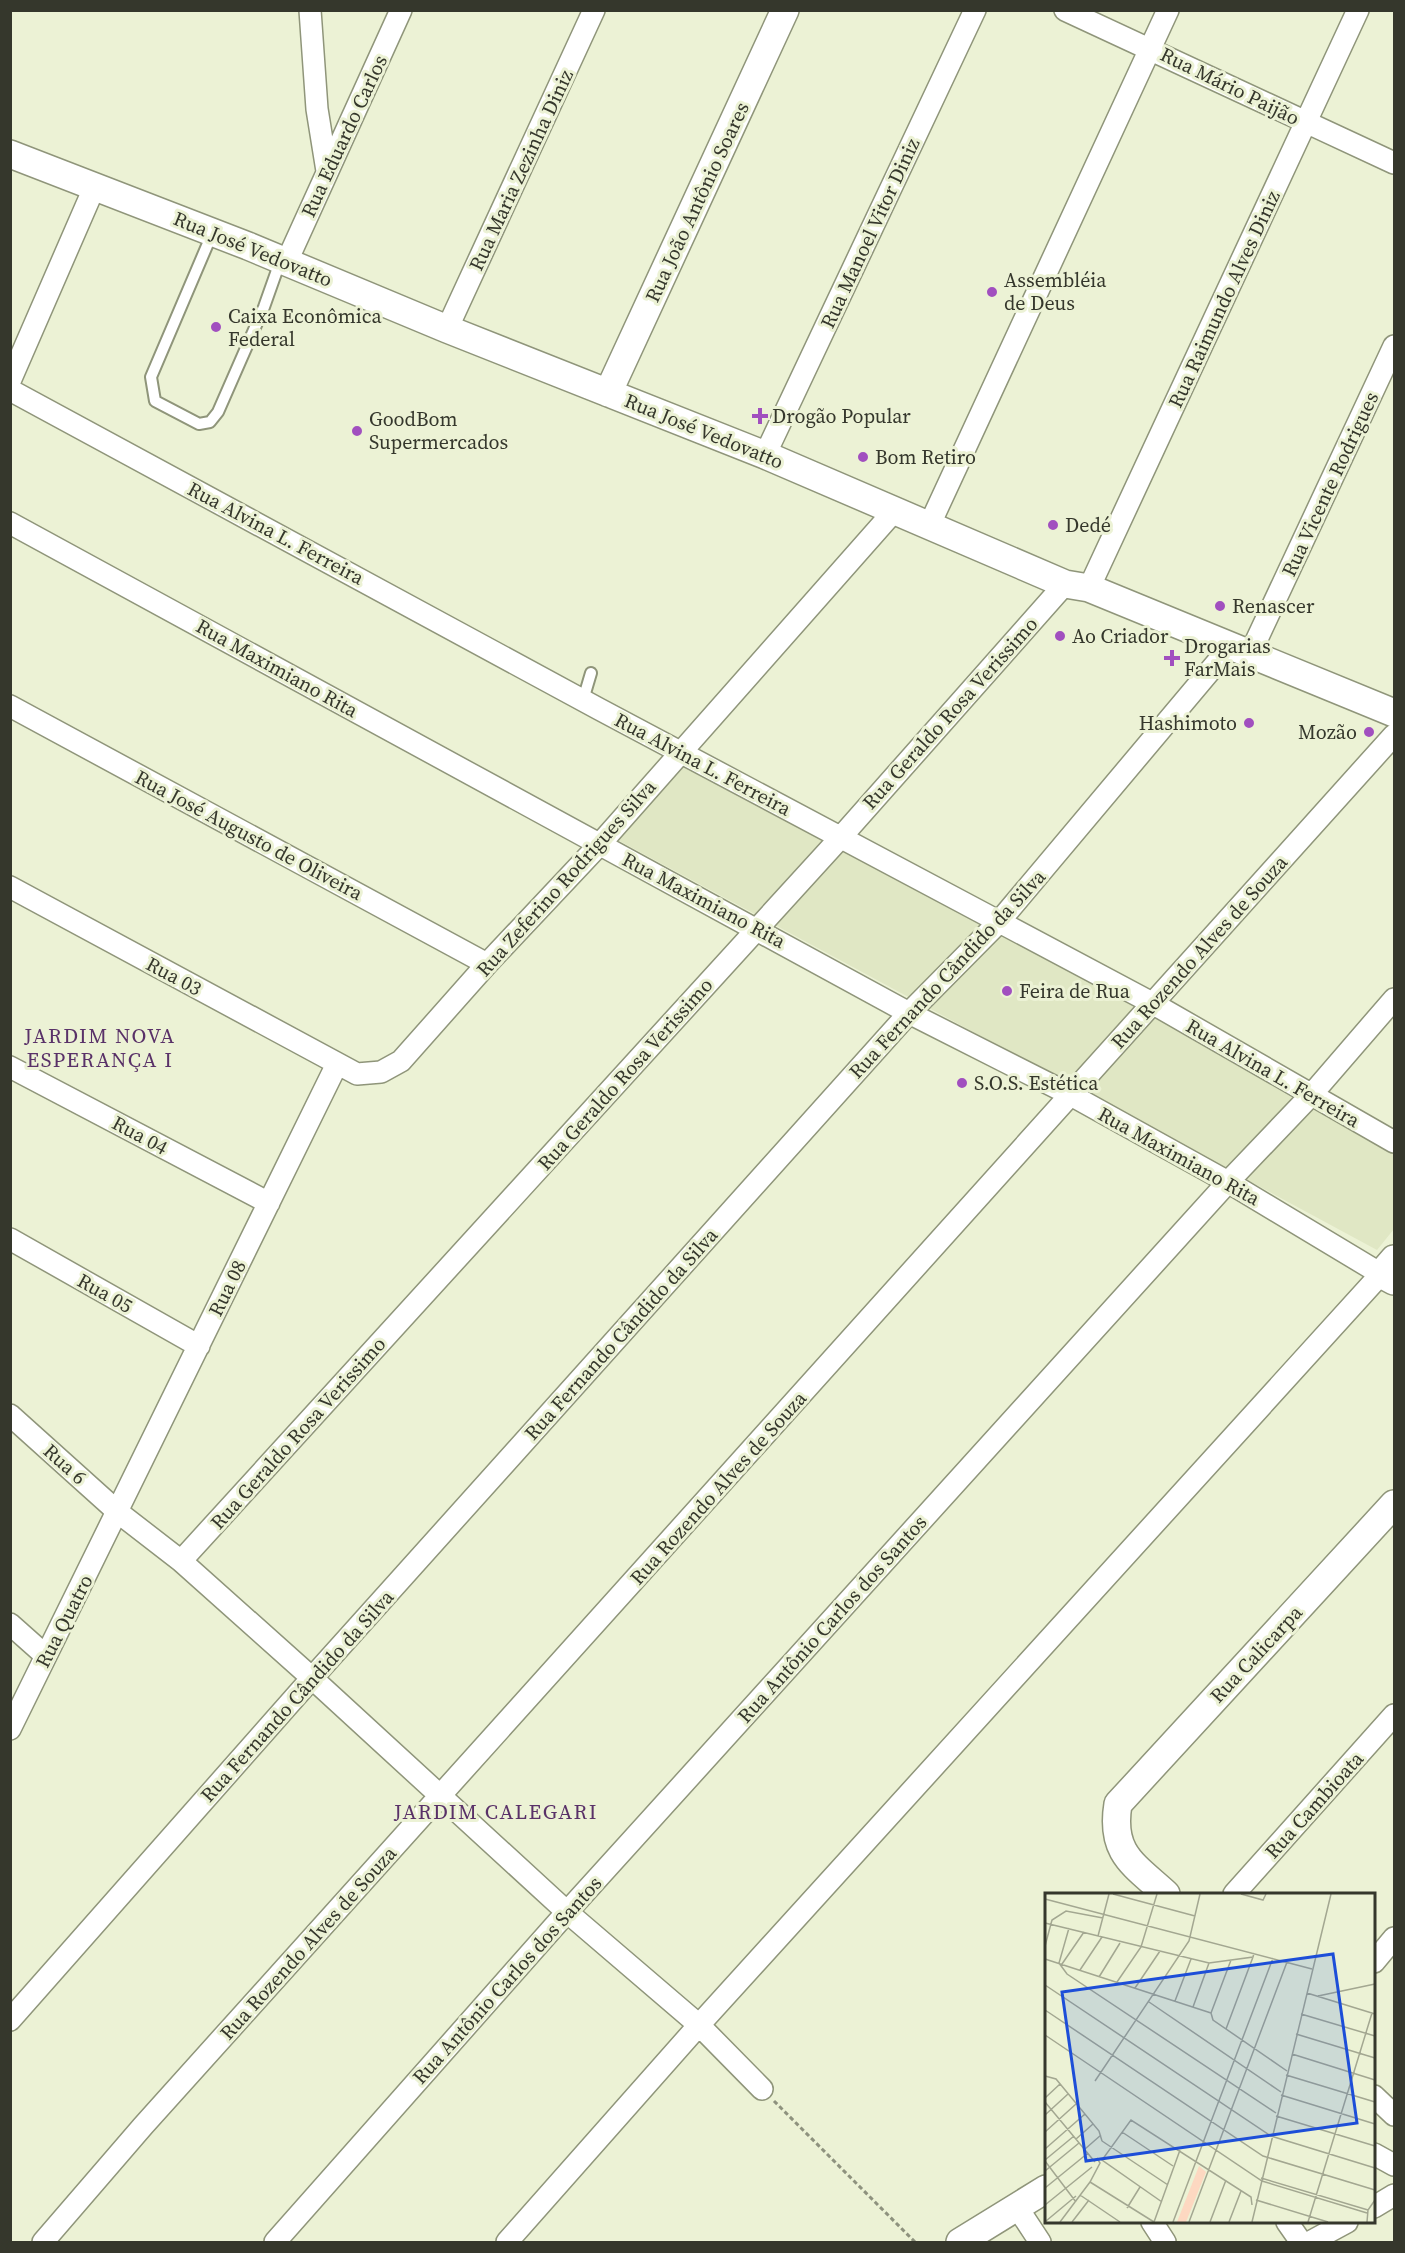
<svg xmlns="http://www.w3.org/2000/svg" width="1405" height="2253" viewBox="0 0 1405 2253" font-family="'Source Serif 4',serif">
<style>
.built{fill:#e0e7c4}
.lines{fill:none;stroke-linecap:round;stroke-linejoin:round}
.service-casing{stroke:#8f957a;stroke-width:14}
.minor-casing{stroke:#8f957a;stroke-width:24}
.tertiary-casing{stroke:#8f957a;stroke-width:30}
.path{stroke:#8e927e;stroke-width:3;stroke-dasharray:4.5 3;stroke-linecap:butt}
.service{stroke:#fff;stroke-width:10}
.minor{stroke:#fff;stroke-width:21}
.tertiary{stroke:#fff;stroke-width:27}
.poi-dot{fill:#a14fbf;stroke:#ecf2d5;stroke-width:2}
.labels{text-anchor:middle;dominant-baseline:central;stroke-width:6;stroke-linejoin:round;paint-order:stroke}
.street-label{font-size:20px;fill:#35372c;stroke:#ecf2d5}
.poi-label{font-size:20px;fill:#35372c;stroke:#ecf2d5;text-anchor:start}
.neighbourhood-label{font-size:21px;letter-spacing:1.5px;fill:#593168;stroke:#ecf2d5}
.inset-road{fill:none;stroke:#a3a791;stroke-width:1.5}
.view{fill:#1d4ed8;fill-opacity:0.15;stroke:#1d4ed8;stroke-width:3}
.inset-edge{fill:none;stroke:#35372c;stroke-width:3}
</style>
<rect width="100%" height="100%" fill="#ecf2d5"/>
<!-- built -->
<path class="built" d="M686 755 1394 1143V1229L1377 1250 614 838Z"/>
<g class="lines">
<defs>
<path id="service" d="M212 234 151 377 155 401 199 424 210 422 218 412 264 307 281 259
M583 700 591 673"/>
<path id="minor" d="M310 10 317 109 327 171
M1065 10 1394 163
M287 261 401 10
M447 329 594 10
M10 381 94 188
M10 390 599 709 1152 1003 1394 1142
M765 455 975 10
M10 523 909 1013 1071 1095 1228 1182 1381 1274 699 2025 507 2242
M929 526 1168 10
M1089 588 1358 10
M1250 654 1394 346
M10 706 487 964
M10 887 357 1074 381 1072 401 1061 487 964 600 844 895 510
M10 1067 269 1203
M10 1239 199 1346
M10 1415 119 1513 181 1561 312 1678 567 1912 699 2025 762 2089
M181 1561 841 837 1065 584
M10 1624 46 1656
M10 1729 337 1064
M1234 1894 1394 1715
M1374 1962 1394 1938
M10 2020 312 1678 909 1013 998 923 1230 647
M1374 2096 1394 2115
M1374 2154 1394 2165
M1017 2207 1040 2242
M1374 2207 1394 2195
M1152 2222 1165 2242
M1287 2222 1301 2242
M43 2242 143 2126 1394 735
M275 2242 567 1912 1228 1182 1312 1094 1394 999
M1310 2242 1347 2222"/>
<path id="tertiary" d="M10 154 248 246 447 329 765 455 1065 584 1089 588 1394 713
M608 393 785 10
M1394 1259 1381 1274 1394 1281
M1166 1894C1133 1864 1110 1853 1118 1804L1394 1504
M960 2242 1046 2189"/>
</defs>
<!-- service casing -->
<use href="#service" class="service-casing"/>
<!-- minor casing -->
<use href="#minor" class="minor-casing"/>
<!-- tertiary casing -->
<use href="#tertiary" class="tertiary-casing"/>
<!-- path -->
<path class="path" d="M774 2101 915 2242"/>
<!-- service -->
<use href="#service" class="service"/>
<!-- minor -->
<use href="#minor" class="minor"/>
<!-- tertiary -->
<use href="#tertiary" class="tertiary"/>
</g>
<!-- markers -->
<g class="poi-dot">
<circle cx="992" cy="292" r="6"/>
<circle cx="216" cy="327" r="6"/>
<path d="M757 407h6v6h6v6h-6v6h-6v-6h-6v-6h6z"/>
<circle cx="357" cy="431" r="6"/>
<circle cx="863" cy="457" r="6"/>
<circle cx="1053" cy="525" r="6"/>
<circle cx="1220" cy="606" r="6"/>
<circle cx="1060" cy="636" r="6"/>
<path d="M1169 649h6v6h6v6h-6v6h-6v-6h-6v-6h6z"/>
<circle cx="1249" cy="723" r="6"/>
<circle cx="1369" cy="732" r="6"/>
<circle cx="1007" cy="991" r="6"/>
<circle cx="962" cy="1083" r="6"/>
</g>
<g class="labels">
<!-- street labels -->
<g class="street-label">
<text transform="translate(1230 86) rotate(26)">Rua Mário Paijão</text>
<text transform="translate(344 136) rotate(-65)">Rua Eduardo Carlos</text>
<text transform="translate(521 170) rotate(-65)">Rua Maria Zezinha Diniz</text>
<text transform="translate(697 202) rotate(-65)">Rua João Antônio Soares</text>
<text transform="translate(870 233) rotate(-65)">Rua Manoel Vitor Diniz</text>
<text transform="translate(253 249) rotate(22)">Rua José Vedovatto</text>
<text transform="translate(1224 299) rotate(-65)">Rua Raimundo Alves Diniz</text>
<text transform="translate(704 431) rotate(22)">Rua José Vedovatto</text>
<text transform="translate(1330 484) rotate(-65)">Rua Vicente Rodrigues</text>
<text transform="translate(276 533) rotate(28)">Rua Alvina L. Ferreira</text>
<text transform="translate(277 668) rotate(29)">Rua Maximiano Rita</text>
<text transform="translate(950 713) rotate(-48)">Rua Geraldo Rosa Verissimo</text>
<text transform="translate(703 764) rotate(28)">Rua Alvina L. Ferreira</text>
<text transform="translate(249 835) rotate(28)">Rua José Augusto de Oliveira</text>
<text transform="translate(566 878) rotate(-48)">Rua Zeferino Rodrigues Silva</text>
<text transform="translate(704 900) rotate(28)">Rua Maximiano Rita</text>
<text transform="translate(1199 952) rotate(-48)">Rua Rozendo Alves de Souza</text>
<text transform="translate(947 974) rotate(-47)">Rua Fernando Cândido da Silva</text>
<text transform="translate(174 976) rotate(28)">Rua 03</text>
<text transform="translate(1273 1073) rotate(30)">Rua Alvina L. Ferreira</text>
<text transform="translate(625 1074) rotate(-48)">Rua Geraldo Rosa Verissimo</text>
<text transform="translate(140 1135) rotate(28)">Rua 04</text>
<text transform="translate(1179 1156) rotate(29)">Rua Maximiano Rita</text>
<text transform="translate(227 1288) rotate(-64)">Rua 08</text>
<text transform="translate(105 1293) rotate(29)">Rua 05</text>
<text transform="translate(621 1334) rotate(-48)">Rua Fernando Cândido da Silva</text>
<text transform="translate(298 1433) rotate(-48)">Rua Geraldo Rosa Verissimo</text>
<text transform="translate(65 1464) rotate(42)">Rua 6</text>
<text transform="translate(718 1488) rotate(-48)">Rua Rozendo Alves de Souza</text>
<text transform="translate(832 1619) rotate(-48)">Rua Antônio Carlos dos Santos</text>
<text transform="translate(64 1621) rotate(-63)">Rua Quatro</text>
<text transform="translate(1256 1654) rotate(-47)">Rua Calicarpa</text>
<text transform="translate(297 1696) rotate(-48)">Rua Fernando Cândido da Silva</text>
<text transform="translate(1314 1805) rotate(-48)">Rua Cambioata</text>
<text transform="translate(308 1943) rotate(-48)">Rua Rozendo Alves de Souza</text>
<text transform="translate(507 1980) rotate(-48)">Rua Antônio Carlos dos Santos</text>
</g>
<!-- poi labels -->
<g class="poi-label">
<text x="1004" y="280">Assembléia<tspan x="1004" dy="23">de Deus</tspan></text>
<text x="228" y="316">Caixa Econômica<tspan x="228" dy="23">Federal</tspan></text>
<text x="772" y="416">Drogão Popular</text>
<text x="369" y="419">GoodBom<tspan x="369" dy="23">Supermercados</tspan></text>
<text x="875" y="457">Bom Retiro</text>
<text x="1065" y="525">Dedé</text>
<text x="1232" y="606">Renascer</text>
<text x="1072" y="636">Ao Criador</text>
<text x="1184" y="646">Drogarias<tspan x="1184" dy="23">FarMais</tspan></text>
<text x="1237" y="723" text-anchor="end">Hashimoto</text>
<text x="1357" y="732" text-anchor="end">Mozão</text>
<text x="1019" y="991">Feira de Rua</text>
<text x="974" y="1083">S.O.S. Estética</text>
</g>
<!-- neighbourhood labels -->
<g class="neighbourhood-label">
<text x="100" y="1035">JARDIM NOVA<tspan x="100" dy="24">ESPERANÇA I</tspan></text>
<text x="496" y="1811">JARDIM CALEGARI</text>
</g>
</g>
<!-- overview -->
<g transform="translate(1045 1893)">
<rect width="330" height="330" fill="#ecf2d5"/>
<path d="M154 273 161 279 141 329H132Z" fill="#fdd8c1"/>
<path class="inset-road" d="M68 1 150 23M196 1 218 7 221 1M0 6 267 76M0 30 164 70 208 64 209 60M24 35 14 70 22 81 231 220M53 43 64 1M0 53 7 27 21 18 58 25M0 66 166 120M17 71 39 39M35 77 57 44M54 84 75 50M72 89 96 54 112 1M0 92 226 243 330 275M90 95 115 58M262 100 330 121M273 103 330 91M130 108 146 66M104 109 236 199M148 114 164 70M0 117 218 263 330 297M166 120 168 127 242 178M166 120 186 67M256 121 330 143M181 136 208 64M251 141 330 165M0 142 217 288 322 320M247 161 330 187M241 182 330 209M0 183 11 186 54 238 57 248M50 188 144 48 155 1M236 202 330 231M0 205 15 191M0 209 50 269M0 222 23 201M231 223 330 253M0 239 31 211M77 239 128 273M31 246 48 231M57 248 123 292M0 256 40 221M40 256 56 242M0 267 29 243M0 268 31 309M0 278 34 250M216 285 323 317M45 289 109 329M0 295 43 260M35 302 75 329M211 307 283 329M117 309 57 267 86 227 206 304 207 312M0 312 47 274M82 315 95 294M1 328 31 303M15 329 45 289 55 270 52 265M27 329 44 307M109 329 135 257M128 329 228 65M144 329 242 69M165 329 181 287M184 329 196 298M207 329 286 1M263 329 327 120M322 329 323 317 330 307"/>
<path class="view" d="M288 61 312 230 41 268 17 99Z"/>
<rect width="330" height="330" class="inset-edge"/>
</g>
<!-- border -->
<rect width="1405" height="2253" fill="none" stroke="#35372c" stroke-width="24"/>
</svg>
